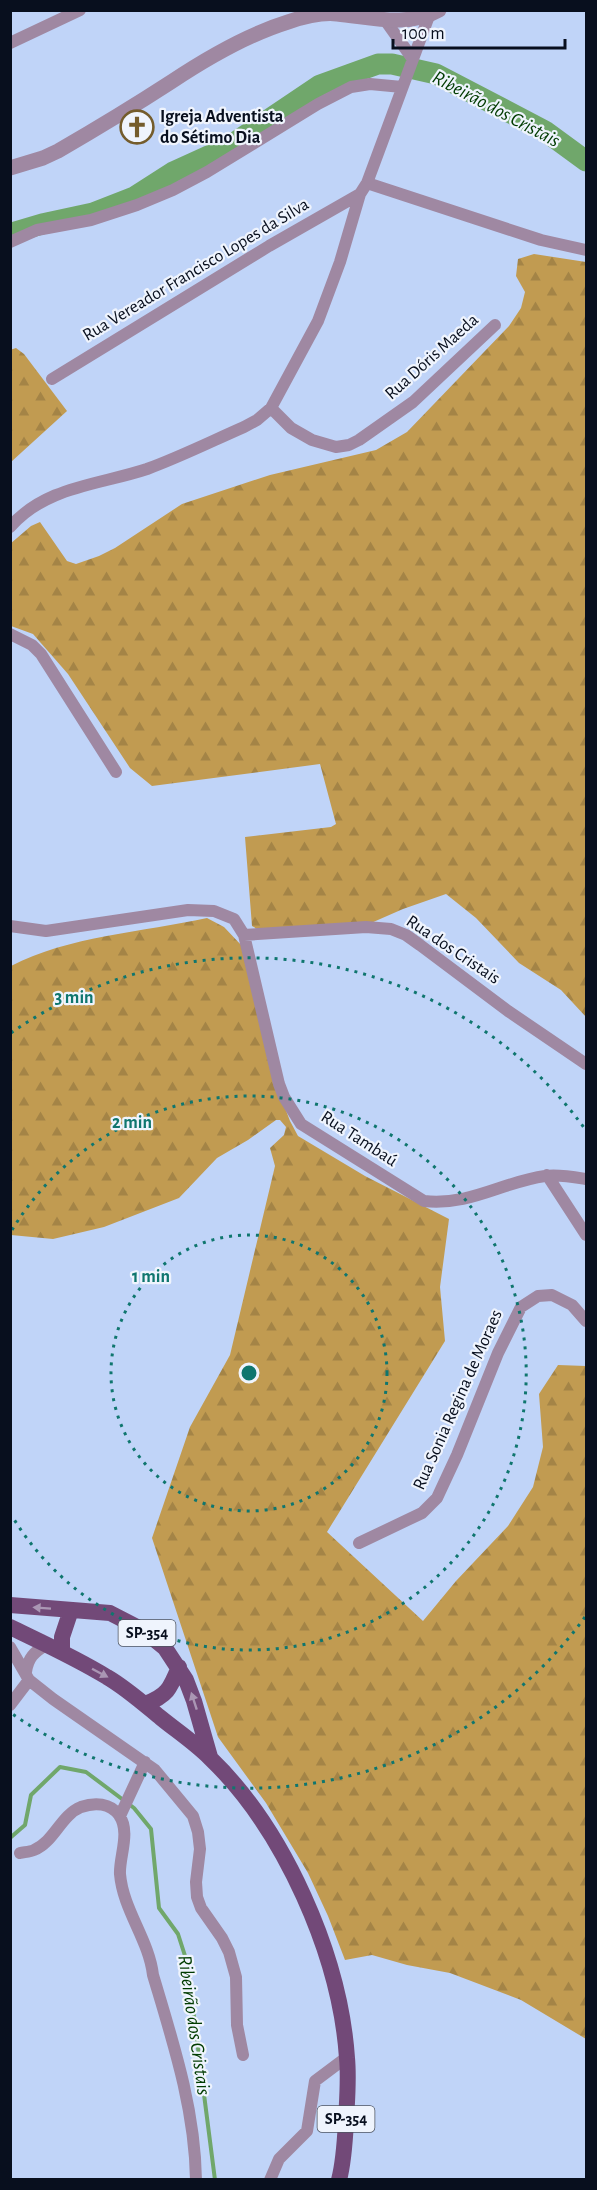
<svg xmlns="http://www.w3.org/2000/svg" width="597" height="2190" viewBox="0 0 597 2190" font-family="'Alegreya Sans',sans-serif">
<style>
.forest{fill:url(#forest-firs)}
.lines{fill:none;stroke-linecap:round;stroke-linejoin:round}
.stream{stroke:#70a76b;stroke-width:4}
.river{stroke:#70a76b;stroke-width:21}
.minor{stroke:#9f88a2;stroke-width:12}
.tertiary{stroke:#9f88a2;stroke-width:15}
.primary{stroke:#724978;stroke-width:16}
.oneway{fill:#aa96b4}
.ring{fill:none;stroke:#0f766e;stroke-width:3;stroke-dasharray:3 6}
.labels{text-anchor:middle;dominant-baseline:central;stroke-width:4.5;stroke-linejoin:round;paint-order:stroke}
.shield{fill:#eff4fd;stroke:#4d5461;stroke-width:1.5}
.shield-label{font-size:16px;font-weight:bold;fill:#080f1e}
.poi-label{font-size:18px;font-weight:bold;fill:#080f1e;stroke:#eff4fd;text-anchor:start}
.street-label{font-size:18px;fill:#080f1e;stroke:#eff4fd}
.water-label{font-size:20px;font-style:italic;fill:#003b00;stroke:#eff4fd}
.centre{fill:#0f766e;stroke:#eff4fd;stroke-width:3}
.ring-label{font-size:18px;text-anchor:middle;font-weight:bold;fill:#0f766e;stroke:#eff4fd;stroke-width:4.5;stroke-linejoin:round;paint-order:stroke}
</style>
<defs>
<pattern id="forest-firs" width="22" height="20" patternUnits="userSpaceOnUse" patternTransform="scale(1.5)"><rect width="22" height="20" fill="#c19b51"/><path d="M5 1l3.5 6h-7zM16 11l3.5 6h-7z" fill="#a48446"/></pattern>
</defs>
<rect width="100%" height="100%" fill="#c0d4f8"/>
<!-- forest -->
<path class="forest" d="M534 254 586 262V1017L561 990 519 963 476 918 446 894 403 909 371 923 259 930 252 926 245 837 331 827 336 824 320 764 152 786 130 768 68 674 33 634 11 626 10 544 31 526 40 522 67 561 76 564 99 556 115 548 182 504 270 475 376 450 407 432 509 326 521 308 525 292 516 276 518 259Z
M16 348 24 354 67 411 11 462 10 350Z
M207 918 224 927 243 947 282 1100 290 1121 298 1136 365 1176 449 1219 440 1287 445 1341 327 1532 423 1621 456 1581 508 1526 533 1487 543 1447 539 1394 558 1365 586 1366V2039L521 2000 450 1973 407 1965 372 1955 345 1960 328 1916 308 1873 266 1803 218 1737 152 1538 190 1427 230 1355 275 1166 270 1148 284 1135 286 1127 280 1120H276L248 1140 217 1158 179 1198 104 1227 53 1239 11 1235V966C68 936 144 932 207 918Z"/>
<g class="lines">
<!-- stream -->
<path class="stream" d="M10 1838 25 1825 31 1795 60 1767 86 1772 134 1808 151 1829 159 1908 178 1934 187 1962 215 2180"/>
<!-- river -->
<path class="river" d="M10 236 15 232 42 224 93 213 134 197 173 172 228 147 320 85 378 64H392L436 74 545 131 586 161"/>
<!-- minor -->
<path class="minor" d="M385 20 412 58
M10 43 80 10
M367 183 541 240 586 250
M10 242 37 230 91 220 137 205 173 190 207 172 318 104 351 87 370 84 402 87
M52 379 269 246 360 194
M271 408 291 428 312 440 336 447 349 445 359 440 413 402 495 325
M10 527C46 486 99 485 147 469 180 457 212 441 244 427L257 420 271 408 318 321 340 262 360 194 367 183 429 16
M10 634 32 645 41 654 116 772
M10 926 46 931 188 910 214 911 234 919 244 935 279 1084 284 1097 301 1124 424 1201C470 1206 502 1182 545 1176 558 1174 574 1177 586 1179
M244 935 366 927 391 929 406 935 420 945 508 1011 586 1064
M547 1175 586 1235
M359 1543 422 1513 437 1498 457 1455 498 1353 521 1307 538 1296 552 1295 572 1305 586 1321
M10 1647 29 1680 53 1699 155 1770 193 1816 198 1832 200 1849 196 1882 197 1897 201 1908 222 1938 229 1952 236 1977 237 2025 243 2055
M26 1672C28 1658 34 1652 46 1645
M10 1705 29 1680
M120 1816 145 1762
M20 1853C24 1852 30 1852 34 1850 54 1842 61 1815 81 1807 95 1802 110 1803 119 1815 131 1832 119 1857 120 1874 123 1910 149 1940 153 1975 173 2042 195 2109 196 2180
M270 2180 279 2159 307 2131 315 2081 347 2057"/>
<!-- tertiary -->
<path class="tertiary" d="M10 168 43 158 58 151C96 129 134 106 171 82 207 58 246 35 288 22 303 17 320 12 337 14 370 17 408 28 439 10"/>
<!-- primary -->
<path class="primary" d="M10 1605 110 1613 143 1630 165 1648 186 1680 194 1701 210 1757
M10 1627C43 1643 76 1658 107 1677 126 1688 144 1704 161 1718 177 1731 195 1743 210 1758 284 1829 340 1955 347 2058 349 2079 347 2100 346 2121 345 2140 344 2161 339 2180
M62 1651V1637L71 1610
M145 1704C167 1696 170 1689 179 1667"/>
</g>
<!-- one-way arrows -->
<defs><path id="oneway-solid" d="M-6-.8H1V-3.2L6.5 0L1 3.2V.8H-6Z" transform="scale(1.5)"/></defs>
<g class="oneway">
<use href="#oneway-solid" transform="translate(42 1608) rotate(-176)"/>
<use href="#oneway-solid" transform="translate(100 1673) rotate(28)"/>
<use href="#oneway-solid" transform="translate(194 1701) rotate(-108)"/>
</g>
<!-- distance rings -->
<g class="ring">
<circle cx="249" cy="1373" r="138"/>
<path d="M12 1230A277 277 0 1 1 12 1516"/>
<path d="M585 1617A415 415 0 0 1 11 1713M11 1033A415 415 0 0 1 585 1129"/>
</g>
<!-- icons -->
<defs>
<symbol id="church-ring" viewBox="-11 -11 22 22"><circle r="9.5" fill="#eff4fd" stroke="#745c2c" stroke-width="1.5"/><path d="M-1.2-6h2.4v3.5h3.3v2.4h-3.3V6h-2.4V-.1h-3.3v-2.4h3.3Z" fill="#745c2c"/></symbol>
</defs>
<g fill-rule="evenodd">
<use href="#church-ring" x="118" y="108" width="38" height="38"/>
</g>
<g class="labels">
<!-- shield labels -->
<g class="shield">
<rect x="118.5" y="1620" width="57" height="26" rx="4.5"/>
<rect x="317.5" y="2106" width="57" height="26" rx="4.5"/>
</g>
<g class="shield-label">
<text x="147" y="1633">SP-354</text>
<text x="346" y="2119">SP-354</text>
</g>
<!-- poi labels -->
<g class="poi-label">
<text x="160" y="117">Igreja Adventista<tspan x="160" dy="21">do Sétimo Dia</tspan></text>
</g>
<!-- street labels -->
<g class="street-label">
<text transform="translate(196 270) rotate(-31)">Rua Vereador Francisco Lopes da Silva</text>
<text transform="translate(432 357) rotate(-42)">Rua Dóris Maeda</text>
<text transform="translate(453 950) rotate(34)">Rua dos Cristais</text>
<text transform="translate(359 1139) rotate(33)">Rua Tambaú</text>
<text transform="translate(458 1400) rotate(-66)">Rua Sonia Regina de Moraes</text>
</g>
<!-- water labels -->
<g class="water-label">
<text transform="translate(496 109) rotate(28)">Ribeirão dos Cristais</text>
<text transform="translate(194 2025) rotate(82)">Ribeirão dos Cristais</text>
</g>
</g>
<circle cx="249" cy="1373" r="9" class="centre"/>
<g class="ring-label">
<text x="74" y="1003">3 min</text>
<text x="132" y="1128">2 min</text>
<text x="151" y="1282">1 min</text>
</g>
<!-- border -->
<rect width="597" height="2190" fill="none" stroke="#080f1e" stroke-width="24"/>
<!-- scale -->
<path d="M393 39v9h172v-9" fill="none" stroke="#080f1e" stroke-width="3"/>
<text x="402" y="39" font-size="18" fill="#080f1e" stroke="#eff4fd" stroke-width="4.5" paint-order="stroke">100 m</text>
</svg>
